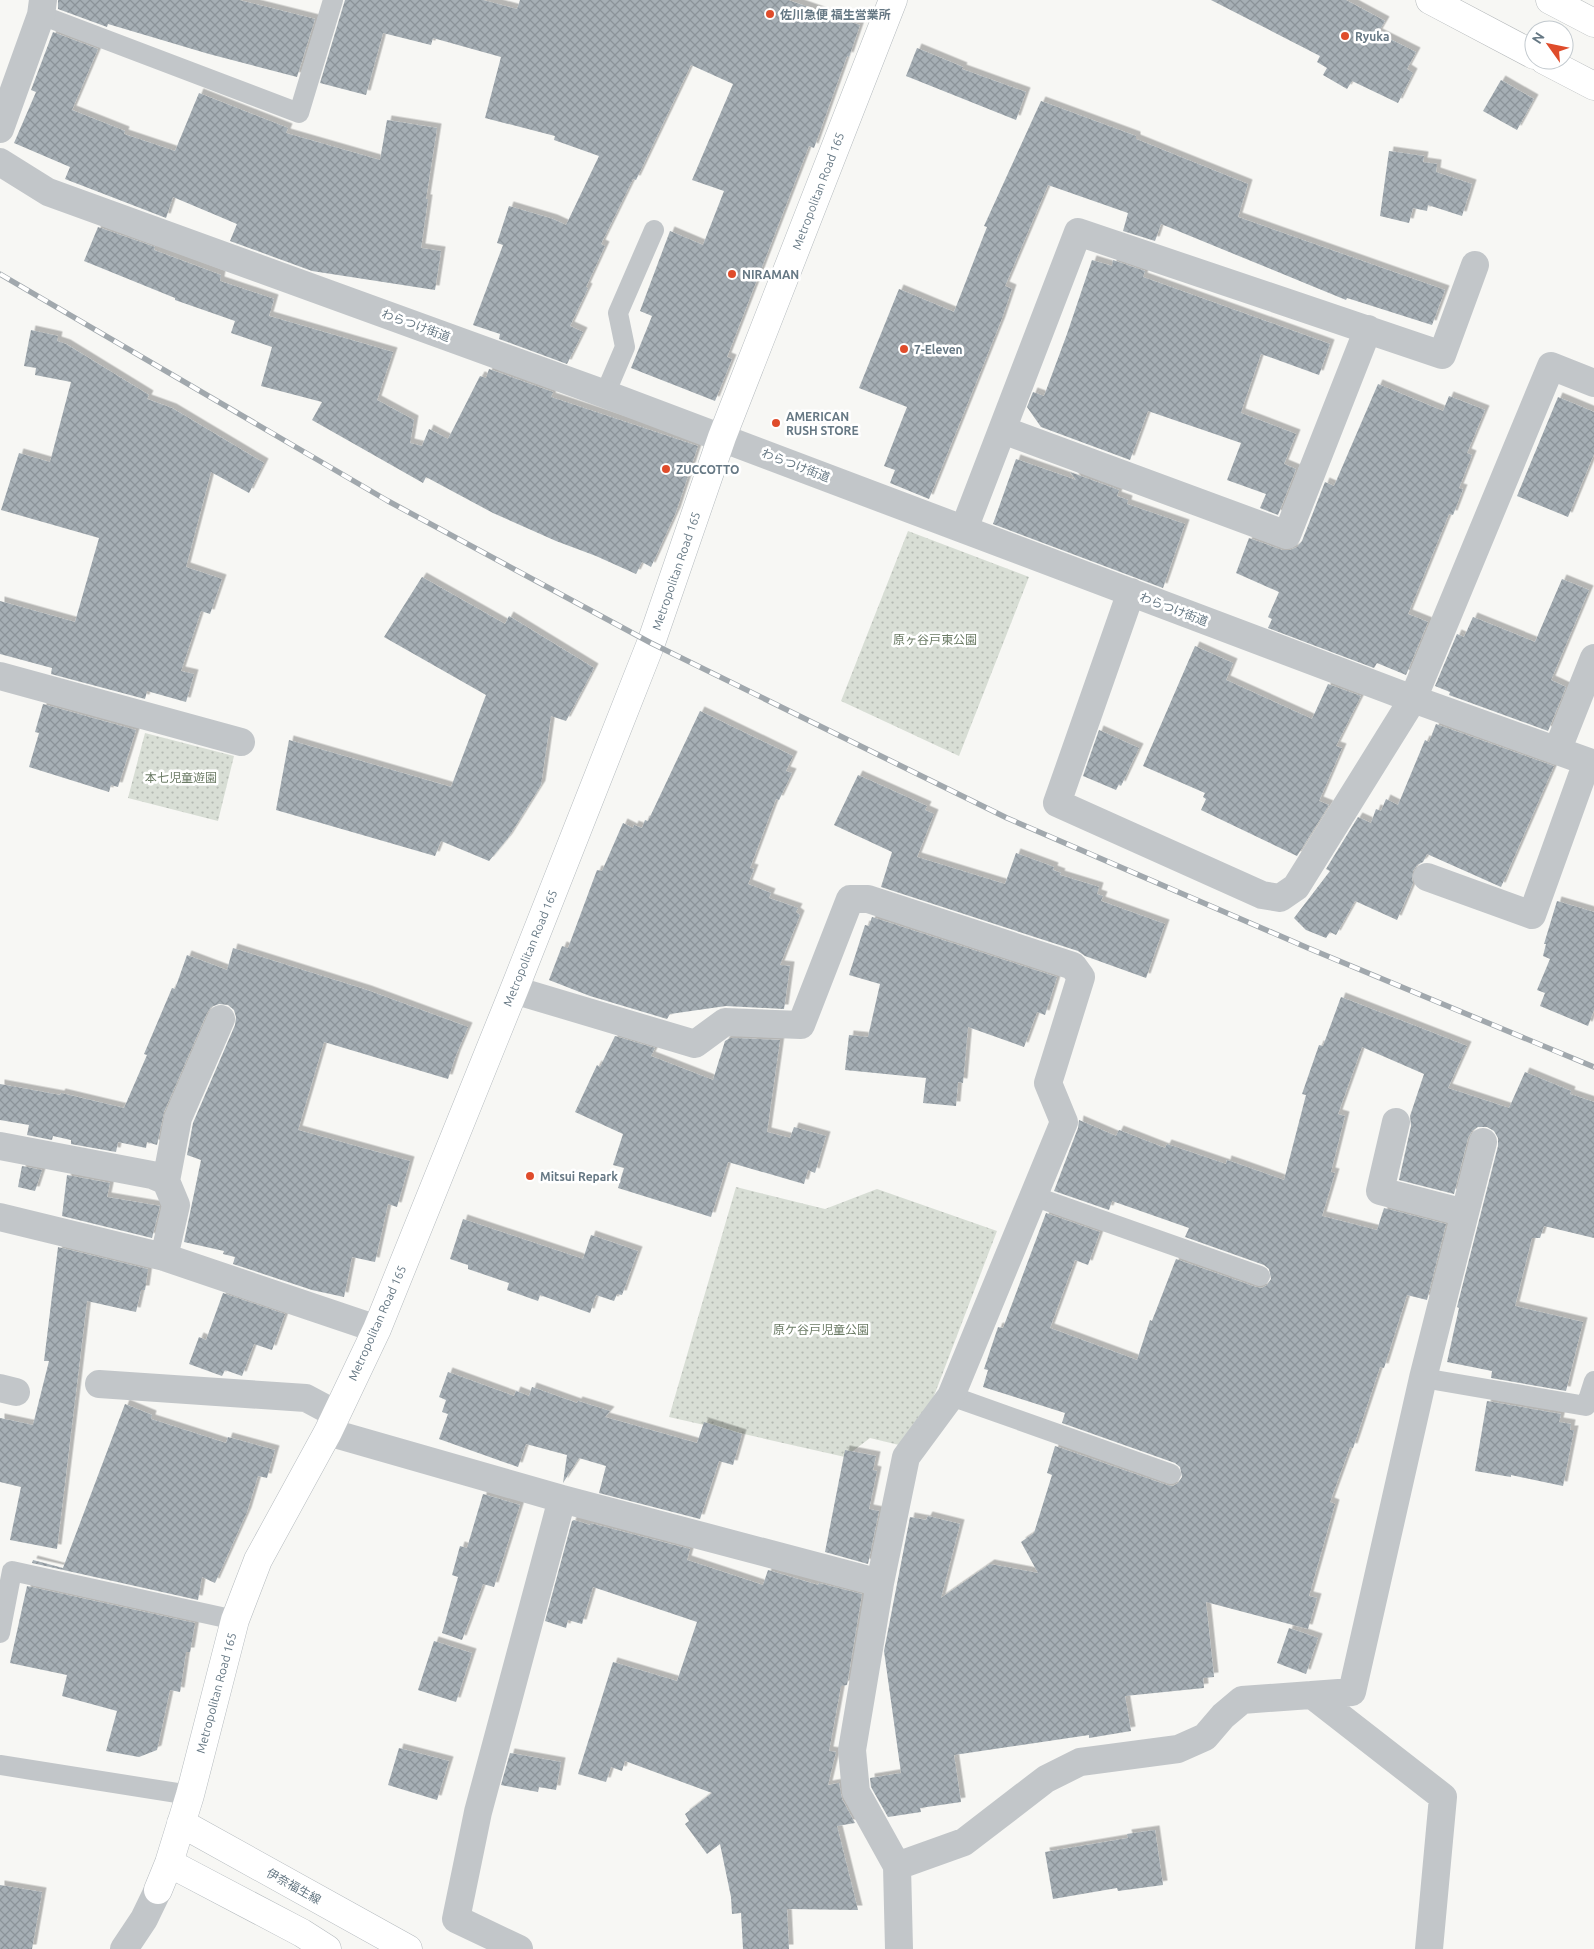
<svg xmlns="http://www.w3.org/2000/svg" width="1594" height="1949" viewBox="0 0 1594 1949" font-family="Ubuntu,'Noto Sans JP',sans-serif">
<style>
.green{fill:url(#green-dots)}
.building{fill:url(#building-cross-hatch);filter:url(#shadow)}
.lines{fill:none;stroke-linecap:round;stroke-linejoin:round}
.secondary-casing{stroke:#b4babe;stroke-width:29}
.trunk-casing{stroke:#b5b9bb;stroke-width:29}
.service{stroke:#c2c6c9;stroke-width:20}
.minor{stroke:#c2c6c9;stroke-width:28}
.tertiary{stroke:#c2c6c9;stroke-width:28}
.secondary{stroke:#fff;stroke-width:28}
.trunk{stroke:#fff;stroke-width:28}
.rail-casing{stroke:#a1a8ad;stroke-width:5.5}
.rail{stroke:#fff;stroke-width:4;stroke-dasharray:11;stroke-linecap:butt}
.poi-dot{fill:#df4c2b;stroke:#fff;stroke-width:2}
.labels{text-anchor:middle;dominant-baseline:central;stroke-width:5;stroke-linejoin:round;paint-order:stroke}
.poi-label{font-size:12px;font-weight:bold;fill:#667884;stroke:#fff;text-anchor:start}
.street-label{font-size:12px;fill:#667884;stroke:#fff}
.park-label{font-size:12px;fill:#6b7b65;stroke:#fff}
</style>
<defs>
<pattern id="green-dots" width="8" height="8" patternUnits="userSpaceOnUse" patternTransform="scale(1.25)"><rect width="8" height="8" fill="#d8ded5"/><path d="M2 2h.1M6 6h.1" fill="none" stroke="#b3b9b2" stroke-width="1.8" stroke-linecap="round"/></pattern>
<pattern id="building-cross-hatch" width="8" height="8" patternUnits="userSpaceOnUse" patternTransform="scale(1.25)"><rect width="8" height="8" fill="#a6afb5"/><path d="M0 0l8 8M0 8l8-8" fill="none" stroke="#8b9399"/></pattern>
<filter id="shadow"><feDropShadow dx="4.5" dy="-4.5" stdDeviation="0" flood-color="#0004"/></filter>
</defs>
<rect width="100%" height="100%" fill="#f7f7f4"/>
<!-- green -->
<path class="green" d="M908 531 1029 577 959 756 841 701Z
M145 733 234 756 218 821 128 798Z
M736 1187 825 1209 877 1189 997 1231 929 1409 899 1445 870 1438 845 1457 669 1417Z"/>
<!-- building -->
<path class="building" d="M58 0H239L315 19 297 77 209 54 108 24 107 27 58 9Z
M345 0H483L517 9 520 0H788L860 25 849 57 847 56 814 148 809 146 727 357 732 359 715 401 631 368 652 316 640 311 670 231 703 245 724 191 692 180 733 84 691 65 636 180 633 179 601 244 605 246 586 287 588 288 570 326 583 332 567 364 499 339 500 334 473 325 503 245 497 243 509 206 553 219 566 225 599 156 554 140 555 136 485 118 501 57 433 38 431 45 383 33 366 95 320 83Z
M1211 0H1346L1385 21 1378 33 1416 52 1407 69 1413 73 1398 103 1352 81 1347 89 1323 75 1327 68 1317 62 1320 56Z
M53 32 98 49 72 110 125 131 124 134 175 151 199 93 288 128 286 133 380 160 387 120 437 128 426 199H428L421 248 441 251 435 290 312 271 230 241 237 224 173 197 166 218 65 179 70 167 14 143 36 92 31 90Z
M917 48 963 67 962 69 1026 92 1016 120 906 76Z
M1501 80 1534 99 1517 130 1483 111Z
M1041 101 1136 136V139L1248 184 1238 217 1445 290 1432 325 1347 298 1346 300 1161 224 1155 241 1123 231 1128 213 1048 185 1005 286 1012 289 1001 321 929 499 890 483 895 470 884 466 907 407 859 388 899 289 954 312 987 227 984 226Z
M1389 151 1424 156 1423 162 1437 164 1436 172 1472 184 1462 216 1428 205 1427 211 1413 208 1409 223 1380 216Z
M98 227 155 247 154 250 221 275 220 281 274 299 269 316 393 352 377 400 414 420 410 443 422 446 429 429 448 439 480 376 486 378 489 369 553 392 551 397 698 446 676 512 651 567 642 562 636 574 596 556 556 541 493 513 426 477 423 483 312 420 322 402 261 386 272 347 231 333 235 321 175 300V298L84 261Z
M1092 260 1112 266 1113 260 1145 271 1143 277 1330 344 1319 375 1261 354 1243 406 1241 413 1296 434 1284 464 1296 469 1278 515 1260 508 1266 494 1227 480 1241 443 1148 411 1130 460 1041 427 1027 407 1033 392 1044 396 1067 334Z
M31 330 58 336 57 341 66 344 149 395 147 399 172 408 264 463 249 493 211 472 186 567 222 579 210 614 201 611 181 671 194 674 186 702 147 691 145 699 51 674 52 668 0 654V601L75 622 99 538 1 510 19 453 50 462 71 382 35 375 36 368 24 366Z
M1378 384 1443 411 1449 396 1485 410 1467 453 1472 455 1459 488 1463 489 1453 515 1449 514 1408 614 1428 622 1406 675 1377 663 1374 668 1268 628 1272 619 1268 617 1279 592 1236 573 1249 538 1282 550H1290L1297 547 1302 541 1325 482 1334 486Z
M1558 397 1594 412V454L1568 517 1517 496Z
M1016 459 1076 480 1070 472 1119 490 1117 496 1128 500 1127 504 1185 524 1163 588 993 524Z
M422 577 505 624 509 616 594 668 566 721 551 716 541 785 508 838 489 861 441 841 435 856 276 810 289 740 451 787 486 695 384 637Z
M1562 579 1589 590 1551 680 1566 687 1548 731 1449 695 1450 692 1435 686 1457 634 1464 637 1473 617 1535 642Z
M1195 646 1233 663 1226 680 1312 719 1328 684 1361 696 1336 746 1342 748 1319 801 1329 805 1297 856 1201 810 1206 799 1203 797 1205 793 1143 766Z
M43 704 136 730 118 787 111 785 109 792 29 767 39 733 35 732Z
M700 711 793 756 786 771 792 773 779 800 776 799 750 868 754 869 748 884 771 893 769 898 798 908 796 912 800 915 780 965 790 966 784 1009 726 1006 670 1014 667 1019 590 996 549 980 562 946 568 948 597 870 602 871 623 823 633 828 634 825 642 828 645 820 648 821Z
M1436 724 1554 766 1501 887 1427 854 1423 862 1417 865 1413 871 1412 879 1413 883 1397 920 1355 901 1336 935 1330 932 1326 938 1306 930 1294 918 1330 871 1326 869 1358 817 1371 823 1376 809 1381 811 1386 799 1398 805 1425 740 1429 742Z
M1099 730 1139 748 1121 786 1119 784 1116 790 1083 776Z
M858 775 927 806 925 810 934 814 917 857 1005 884 1016 853 1054 867 1053 870 1061 873 1060 875 1099 887 1097 894 1103 896 1101 901 1165 924 1146 978 1085 956 1078 951 881 887 892 852 834 825Z
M1557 901 1594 912V1010L1588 1026 1540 1006 1545 993 1537 990 1550 959 1543 956 1546 944H1544Z
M872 917 1057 977 1045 1015 1037 1012 1024 1047 968 1027 963 1083 958 1082 956 1106 923 1103 926 1078 845 1070 849 1035 868 1037 880 984 849 975 865 925 869 926Z
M233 948 367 990 468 1027 456 1055 448 1079 324 1042 298 1130 410 1161 397 1207 388 1204 375 1262 352 1257 344 1297 312 1290 233 1264 235 1257 223 1254 224 1251 184 1242 201 1160 187 1155 193 1123 235 1025 236 1017 234 1010 228 1005 219 1004 211 1007 207 1013 164 1112 157 1145 147 1142 146 1148 118 1142 116 1152 71 1144V1140L53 1136 52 1140 27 1135 29 1125 0 1120V1084L60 1095 61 1093 124 1108 147 1055 144 1054 172 988 175 989 187 955 227 970Z
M1341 997 1467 1046 1448 1088 1509 1108 1525 1072 1571 1091 1570 1094 1594 1102V1238L1544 1226 1540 1238H1532L1515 1306 1583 1322 1566 1391 1491 1378 1492 1371 1447 1362 1459 1308 1457 1307 1498 1146V1138L1494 1131 1487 1127H1478L1472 1131 1468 1138 1454 1194 1399 1180 1411 1126 1410 1116 1424 1074 1362 1047 1338 1114 1345 1116 1331 1172 1335 1173 1322 1216 1377 1230 1384 1208 1446 1224 1427 1300 1407 1295 1384 1368 1380 1367 1353 1448 1350 1447 1330 1502 1335 1504 1309 1596 1317 1598 1308 1629 1206 1602 1214 1677 1203 1678 1204 1688 1125 1696 1131 1731 1089 1738V1735L954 1755 961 1802 920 1808 921 1812 888 1817 871 1787 870 1778 901 1773 884 1651 910 1517 926 1520 928 1516 960 1524 941 1598 990 1564 1038 1573 1021 1542 1034 1533 1052 1475 1047 1473 1055 1446 1167 1485 1173 1486 1178 1483 1182 1477 1180 1467 1175 1463 1062 1423 1065 1413 983 1387 988 1370 984 1369 998 1327 1003 1328 1046 1213 1100 1232 1088 1265 1075 1260 1050 1328 1137 1360 1150 1320 1152 1321 1176 1259 1256 1287 1262 1288 1267 1285 1271 1279 1269 1269 1264 1265 1185 1237 1189 1228 1112 1201 1109 1210 1054 1191 1078 1128 1079 1120 1116 1136 1119 1130 1165 1148 1167 1144 1226 1164 1227 1160 1284 1180 1306 1095 1302 1094 1319 1045 1323 1046Z
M615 1036 655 1048 651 1056 713 1080 725 1041 730 1038 780 1040 767 1132 790 1138 794 1127 826 1136 815 1173 808 1170 804 1184 728 1162 711 1217 618 1188 624 1168 613 1165 623 1134 575 1112 597 1065 600 1067Z
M22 1166 42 1170 35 1191 18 1187Z
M67 1175 110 1183 107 1197 160 1206 152 1238 62 1216Z
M463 1219 583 1259 591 1235 638 1251 622 1295 617 1294 614 1301 596 1295 590 1313 540 1295 538 1301 507 1290 509 1283 468 1269V1265L450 1259Z
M58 1247 148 1269 145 1290H141L136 1312 87 1301 57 1549 10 1540 21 1487 0 1482V1418L33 1425 49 1361H44Z
M223 1293 285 1314 272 1350 254 1344 242 1376 225 1370 222 1376 189 1364 199 1337 206 1340Z
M448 1372 514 1396 516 1391 529 1396 532 1387 577 1403 578 1401 610 1411 605 1417 697 1443 704 1422 742 1434 733 1465 719 1461 700 1519 599 1493 606 1466 579 1458 563 1483 567 1455 526 1444 518 1467 439 1439 448 1414 442 1412 446 1400 439 1397Z
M1487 1401 1561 1414 1559 1422 1571 1424 1570 1430H1574L1563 1486 1511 1475V1477L1475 1471Z
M125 1404 152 1415 151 1419 226 1443 228 1437 275 1450 267 1478 258 1476 247 1512 215 1583 202 1577 198 1600 32 1563 33 1560 63 1568Z
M845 1450 876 1456 873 1470 877 1471 869 1509 879 1511 868 1564 825 1552Z
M483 1494 520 1505 494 1587 483 1584 462 1640 442 1633 458 1577 452 1575 460 1546 467 1548Z
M574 1520 590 1525V1523L690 1549 687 1560 763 1585 768 1570 818 1585 819 1583 862 1594 847 1685 841 1686 829 1751 836 1752 828 1785 839 1783 842 1799 855 1823 837 1826 858 1910 787 1909 789 1949H743L741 1913 732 1914 731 1897 720 1844 707 1854 685 1824 689 1821 685 1814 712 1793 625 1761 622 1771 611 1767 606 1782 578 1774 613 1662 677 1681 697 1622 593 1587 582 1624 568 1620 566 1628 545 1621 572 1521Z
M27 1586 195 1623 190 1652H186L180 1692 170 1690 157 1750 139 1757 106 1751 117 1711 62 1696 67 1675 10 1663Z
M1289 1628 1318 1638 1306 1674 1277 1663Z
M434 1641 472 1653 456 1702 418 1690Z
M399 1748 449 1761 437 1800 388 1785Z
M510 1753 561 1762 556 1790 539 1787 538 1792 501 1785Z
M1155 1830 1163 1885 1118 1891 1117 1888 1053 1899 1045 1852 1128 1838 1127 1834Z
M0 1885 42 1892 32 1949H0Z"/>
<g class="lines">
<defs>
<path id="secondary" d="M181 1823 408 1949
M169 1863 302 1933 327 1949
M158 1890 169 1863 190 1795 235 1620 258 1560 328 1432 377 1329 514 990 651 643 722 437 893 0"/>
<path id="trunk" d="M1430 0 1534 55
M1550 0 1594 23
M1544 60 1594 86"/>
</defs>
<!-- secondary casing -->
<use href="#secondary" class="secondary-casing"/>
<!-- trunk casing -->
<use href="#trunk" class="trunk-casing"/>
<!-- service -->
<path class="service" d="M41 15 299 113 333 0
M605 394 625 347 618 313 654 230
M1033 1196 1260 1276
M1423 1378 1586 1406 1594 1381
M951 1396 1171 1474
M0 1633 12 1571 235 1620
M0 1765 190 1795"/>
<!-- minor -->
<path class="minor" d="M0 129 41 15 43 0
M0 162 48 192 605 394 1413 699 1594 764
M1003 430 1287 535 1368 329
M964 529 1078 232 1442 355 1475 265
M1131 592 1057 803 1262 895 1280 898 1296 887 1413 699 1551 366 1594 383
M0 676 241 742
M1557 751 1594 658
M1427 877 1532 915 1587 762
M514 990 695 1044 725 1022 801 1025 850 899H868L1073 966 1081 977 1048 1083 1064 1122 951 1396 906 1457 880 1583 852 1750 856 1792 897 1866 899 1949
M1396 1122 1380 1191 1465 1213
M0 1146 152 1175 166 1181 176 1205 164 1257
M166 1181 178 1118 221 1019
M0 1217 164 1257 377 1329
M99 1384 306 1398 336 1414
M0 1388 16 1392
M328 1432 562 1499 880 1583
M1312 1695 1443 1797 1429 1949
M897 1866 964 1842 1046 1779 1080 1762 1178 1749 1205 1737 1223 1716 1242 1700 1352 1692 1423 1378 1483 1142
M519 1949 456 1919 478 1812 562 1499"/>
<!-- tertiary -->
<path class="tertiary" d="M124 1949 144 1919 158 1890"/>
<!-- secondary -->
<use href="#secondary" class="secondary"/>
<!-- trunk -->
<use href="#trunk" class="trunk"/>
<defs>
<path id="rail" d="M0 274 388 501 651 643 1007 818 1308 948 1594 1067"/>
</defs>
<!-- rail casing -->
<use href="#rail" class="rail-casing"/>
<!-- rail -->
<use href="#rail" class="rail"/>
</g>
<!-- markers -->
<g class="poi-dot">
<circle cx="770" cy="14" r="5"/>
<circle cx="1345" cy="36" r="5"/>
<circle cx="732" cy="274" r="5"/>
<circle cx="904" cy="349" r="5"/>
<circle cx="776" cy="423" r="5"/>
<circle cx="666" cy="469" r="5"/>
<circle cx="530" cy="1176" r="5"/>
</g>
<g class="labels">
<!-- poi labels -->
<g class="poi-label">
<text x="780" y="14">佐川急便 福生営業所</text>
<text x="1355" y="36">Ryuka</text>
<text x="742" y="274">NIRAMAN</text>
<text x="914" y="349">7-Eleven</text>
<text x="786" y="416">AMERICAN<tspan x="786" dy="14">RUSH STORE</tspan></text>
<text x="676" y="469">ZUCCOTTO</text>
<text x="540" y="1176">Mitsui Repark</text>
</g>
<!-- street labels -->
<g class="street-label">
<text transform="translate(818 191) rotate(-69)">Metropolitan Road 165</text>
<text transform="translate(416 325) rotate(20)">わらつけ街道</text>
<text transform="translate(796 465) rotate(21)">わらつけ街道</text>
<text transform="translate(676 571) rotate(-71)">Metropolitan Road 165</text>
<text transform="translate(1174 609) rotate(21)">わらつけ街道</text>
<text transform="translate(530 948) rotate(-68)">Metropolitan Road 165</text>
<text transform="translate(377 1323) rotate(-66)">Metropolitan Road 165</text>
<text transform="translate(216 1693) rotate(-75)">Metropolitan Road 165</text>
<text transform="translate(294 1886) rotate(29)">伊奈福生線</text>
</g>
<!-- park labels -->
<g class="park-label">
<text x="935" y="639">原ヶ谷戸東公園</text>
<text x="181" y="777">本七児童遊園</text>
<text x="821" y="1329">原ケ谷戸児童公園</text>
</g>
</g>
<!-- north arrow -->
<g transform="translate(1549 45) rotate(303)"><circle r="24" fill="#ffffff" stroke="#c2c9ce"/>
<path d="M0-4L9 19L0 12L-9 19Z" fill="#df4c2b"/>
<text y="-8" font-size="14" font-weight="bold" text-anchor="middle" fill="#667884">N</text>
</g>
</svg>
